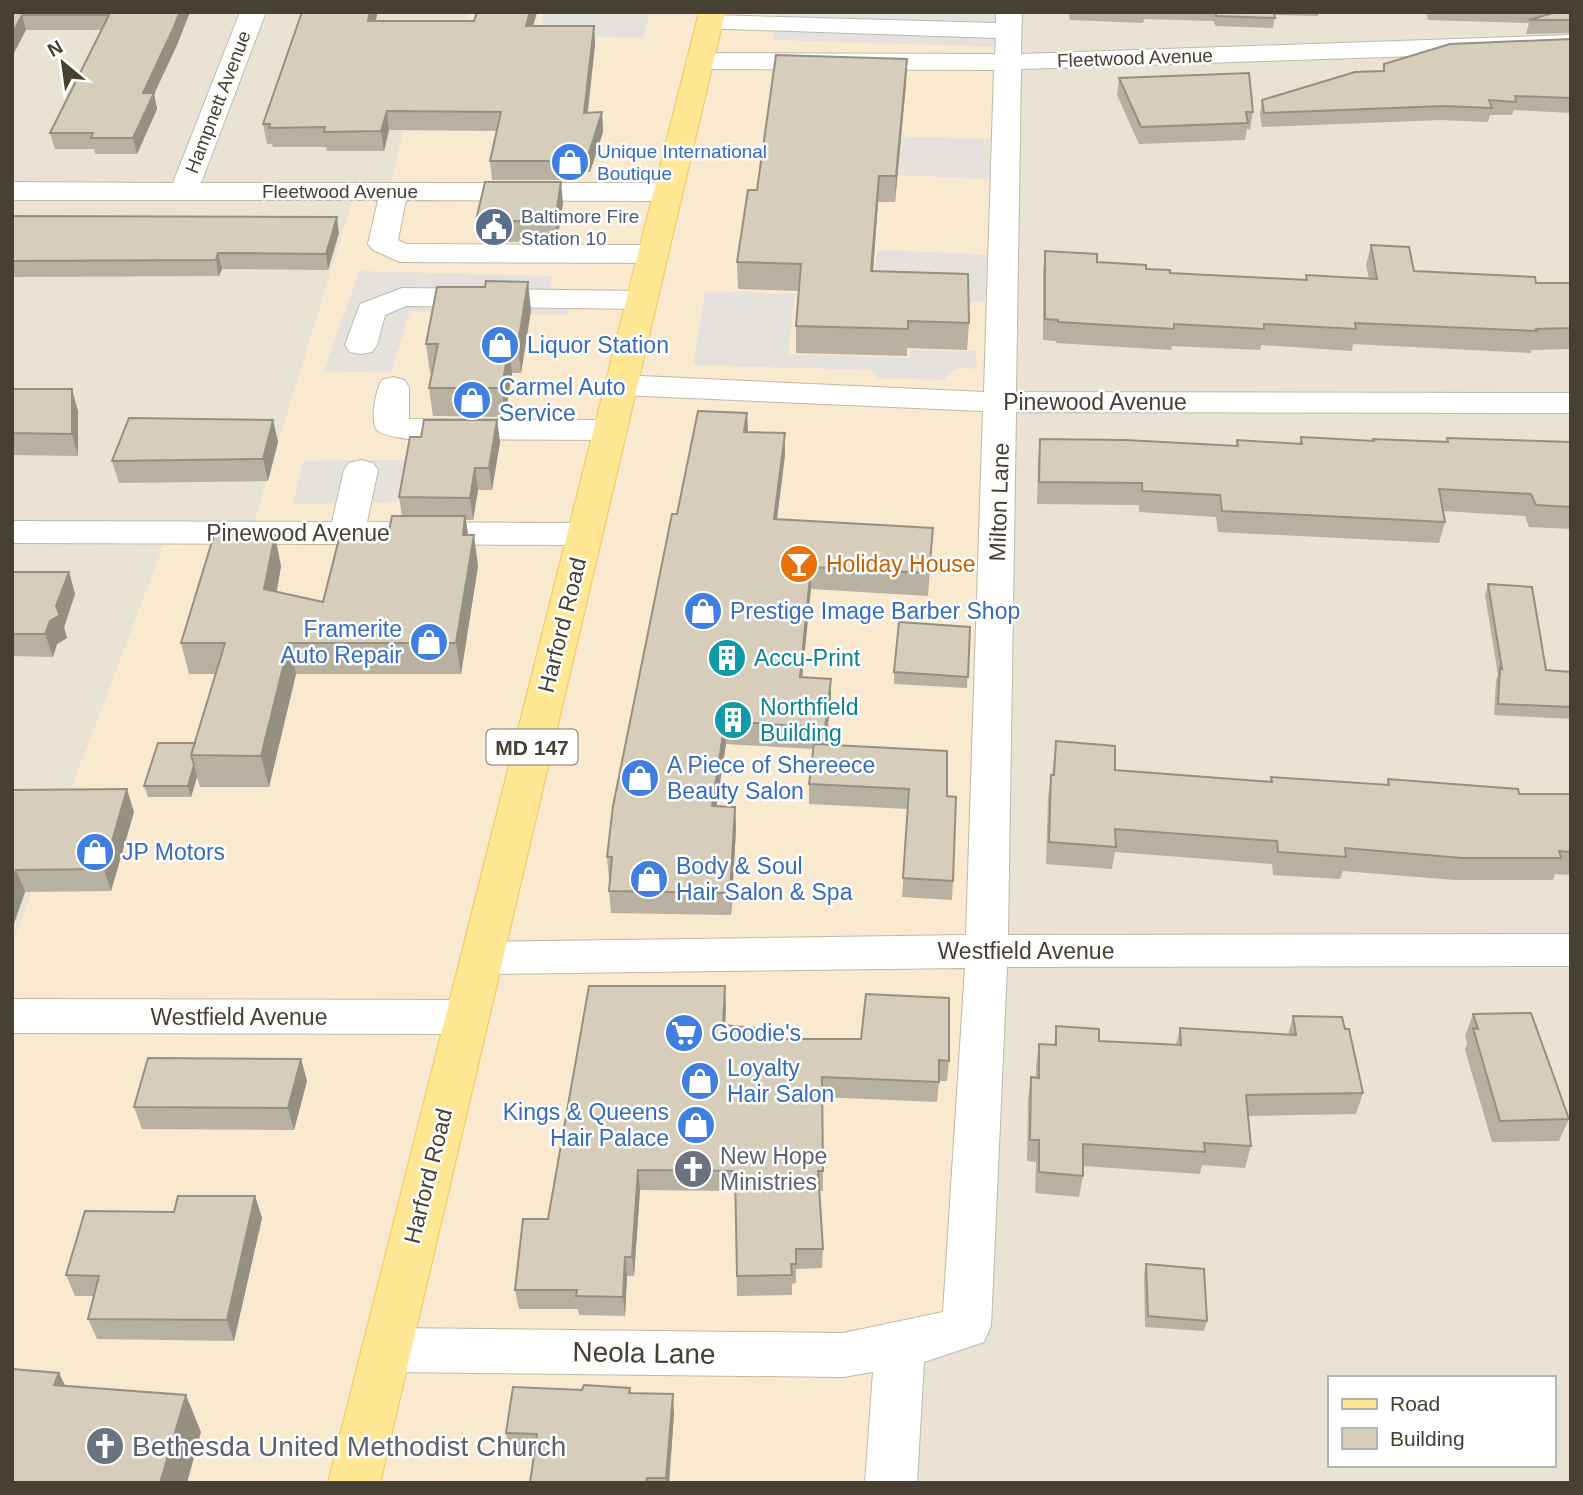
<svg xmlns="http://www.w3.org/2000/svg" width="1583" height="1495" viewBox="0 0 1583 1495" font-family="Helvetica,sans-serif">
<style>
.residential{fill:#e8e3d3;fill-rule:evenodd}
.commercial{fill:#f8e9cf}
.parking{fill:#e5e2de}
.lines{fill:none;stroke-linecap:round;stroke-linejoin:round}
.minor-casing{stroke:#c0b9a8;stroke-width:2}
.major-casing{stroke:#ecc95c;stroke-width:2}
.minor{fill:#fff;fill-rule:evenodd}
.major{fill:#ffe794;fill-rule:evenodd}
.wall{fill:#b8b0a0}
.shaded-wall{fill:#969082}
.building{fill:#d6cdba;stroke:#969082;stroke-width:2}
.labels{text-anchor:middle;dominant-baseline:central;stroke-width:5;stroke-linejoin:round;paint-order:stroke}
.far-street-label{font-size:19px;fill:#474134;stroke:#fff}
.far-shop-label{font-size:19px;fill:#366cbe;stroke:#fff;text-anchor:start}
.far-service-label{font-size:19px;fill:#4e5e75;stroke:#fff;text-anchor:start}
.shield{fill:#fff;stroke:#7e7a71;stroke-width:2}
.shield-label{font-size:21px;font-weight:bold;fill:#474134}
.shop-label{font-size:23px;fill:#366cbe;stroke:#fff;text-anchor:start}
.street-label{font-size:23px;fill:#474134;stroke:#fff}
.food-label{font-size:23px;fill:#c56008;stroke:#fff;text-anchor:start}
.culture-label{font-size:23px;fill:#0d838f;stroke:#fff;text-anchor:start}
.worship-label{font-size:23px;fill:#5b616d;stroke:#fff;text-anchor:start}
.near-street-label{font-size:28px;fill:#474134;stroke:#fff}
.near-worship-label{font-size:28px;fill:#5b616d;stroke:#fff;text-anchor:start}
</style>
<rect width="100%" height="100%" fill="#f4f1e6"/>
<!-- residential -->
<path class="residential" d="M12 12H469L455 74 389 192 355 193 250 536 12 944Z
M1013 12H1571V1483H904ZM1329 1378H1553V1465H1329Z"/>
<!-- commercial -->
<path class="commercial" d="M469 12H1013L967 1320 910 1367 904 1483H12V944L167 536H250L355 192H389L416 74 455 73Z"/>
<!-- parking -->
<path class="parking" d="M545 12H649L644 38 538 35Z
M776 12H1002V47L772 40Z
M875 136 990 139V179L872 174Z
M883 250 988 255 985 302 872 296 877 252Z
M359 271 553 276 550 289H573L567 315 410 311 391 373 324 371Z
M705 291 795 294 788 354 910 358 911 350 976 351V369L960 368 946 375 945 380 878 378 871 370 693 365Z
M405 460 398 502 293 504 303 461Z"/>
<g class="lines">
<defs>
<path id="minor" d="M240 12H266L201 183H667L677 186 681 192 677 198 667 201 406 200 398 240 406 244 652 245 662 248 667 254 662 260 652 263 400 262 373 250 368 244 378 200H12V182L173 183Z
M996 12H1022L1021 54 1571 35V51L1021 69 1016 392 1571 393V413L1016 412 1008 935 1571 934V966L1007 967 991 1326 984 1342 924 1362 917 1483H865L873 1372 843 1377 386 1372 369 1366 361 1350 369 1334 386 1328 843 1333 943 1312 965 968 481 974 466 970 460 958 466 946 481 942 966 935 983 411 620 395 609 392 604 385 609 378 620 375 984 392 994 70 699 69 690 67 686 61 690 55 699 53 995 54 996 38 700 28 696 23 700 18 709 15 996 23Z
M402 288 641 291 652 294 656 300 652 306 641 309 406 306 385 315 377 345 372 352 361 354 350 352 345 345 360 304Z
M393 377 404 380 409 387V419L609 420 621 423 625 430 621 437 609 440 407 439C399 437 385 436 378 431 369 424 376 388 382 380Z
M361 460 373 463 378 470 367 522 584 523 596 526 601 534 596 542 584 545 12 543V521L332 522 344 470 349 463Z
M12 999 467 1000 482 1005 489 1017 482 1029 467 1034 12 1033Z"/>
<path id="major" d="M699 12H725L380 1483H328Z"/>
</defs>
<!-- minor casing -->
<use href="#minor" class="minor-casing"/>
<!-- major casing -->
<use href="#major" class="major-casing"/>
<!-- minor -->
<use href="#minor" class="minor"/>
<!-- major -->
<use href="#major" class="major"/>
</g>
<!-- wall -->
<path class="wall" d="M12 12H190L177 45 154 94 157 109 137 154H95L94 149H55L50 133 102 30H26Z
M302 12H378L375 21H474L477 12H537L533 26H594L595 45 588 113 602 112 603 132 590 172H568L566 180H492L490 161 497 131 389 130 384 151H327L326 147H273L272 144H267L263 124Z
M1068 12H1319L1318 16 1275 15 1273 28 1215 26 1214 21 1144 19 1143 23 1070 20Z
M1426 12H1571V33L1526 34 1529 23 1428 20Z
M1571 39V113L1514 110 1512 115H1490L1488 122 1441 120 1262 127 1260 114 1262 100 1382 71 1384 64Z
M907 59 906 84 895 202H878L873 271 969 323 967 350 907 348V356L796 353V326L799 291 738 289 737 262 757 190Z
M1119 78 1253 112 1250 130 1247 129 1245 140 1139 144 1117 95Z
M563 203 557 242H505V238H480L477 216Z
M12 216 339 233 328 270 222 269 219 276 12 277Z
M1371 245 1414 271 1536 283H1571V349L1531 350V353L1353 344 1352 351 1261 345 1260 350 1172 346 1171 350 1056 343V341L1043 340V272L1045 251 1097 262 1170 273 1305 280 1306 275 1369 279 1366 265Z
M531 310 521 373H512L505 417 433 416 429 388 432 373H430L426 344Z
M12 389 78 411V456L12 455Z
M747 413 748 432 785 433V455L777 520 933 528 928 596 811 589 802 677 831 679V701L825 745 947 796 953 881 952 900 902 897 908 809 809 804V784L813 749 726 744 716 806 735 807 736 829 731 915 611 913 609 891 610 879H609L607 857 677 514Z
M273 420 278 442 268 481 119 483 112 461Z
M497 420 500 442 492 490H478L473 520H466L468 535 478 566 461 674H296L269 787H200L197 777 191 797H148L144 786 195 743 216 674H189L181 643 281 566 277 592 323 602 388 535 402 516 399 497 421 437Z
M1301 437 1373 441V439L1446 441 1447 438 1571 442V529L1529 527 1525 516 1443 511 1445 522 1439 543 1218 532 1216 517 1139 512V505L1037 504 1038 461 1040 439 1236 446 1237 440 1299 444Z
M12 572H69L75 594 64 627 67 638 57 644 53 657 12 656Z
M1488 584 1546 670 1571 672V719L1494 715 1496 680 1498 675 1485 595Z
M970 627 967 688 894 684V672Z
M1056 741 1115 770 1270 782 1271 777 1387 785 1388 779 1519 794H1571V875L1555 874 1553 880H1455L1343 871 1340 879 1273 875 1272 864 1115 852 1112 869 1046 864 1048 798 1051 775H1052Z
M12 790 134 812 111 891 25 892 12 929Z
M726 1007 725 1025 779 1030V1039L949 1061 947 1081H939L937 1102 822 1097 823 1191H819L823 1249 822 1268 796 1269V1283L792 1284V1295L737 1296 735 1191 640 1190 634 1276H627L625 1316 579 1315 578 1309H519L515 1290Z
M1473 1014 1569 1119 1559 1141 1492 1142 1465 1050 1467 1043 1465 1036Z
M1293 1016 1345 1029 1363 1093 1356 1114 1248 1116 1251 1146 1245 1168 1202 1165 1200 1174 1083 1166V1176L1079 1197 1035 1193 1036 1162 1027 1161 1028 1099 1031 1077 1036 1078V1066L1039 1044 1054 1045 1056 1026 1099 1041 1176 1045 1180 1028 1288 1035Z
M301 1059 307 1081 294 1130 142 1129 134 1107Z
M255 1196 262 1218 234 1341 97 1339 88 1319 94 1296H75L66 1275 174 1212Z
M1146 1264 1207 1321 1204 1331 1145 1327 1144 1275Z
M631 1393 674 1414 669 1483H530L534 1454 509 1453 506 1433Z"/>
<!-- shaded-wall -->
<path class="shaded-wall" d="M180 12H190L177 45 154 94 157 109 137 154 133 138 143 93Z
M370 12H378L370 40 368 21Z
M530 12H537L528 45 526 26Z
M22 15 26 30 12 57V34Z
M594 26 595 45 585 132 584 113Z
M907 59 906 84 895 202 896 176Z
M387 111 389 130 384 151 381 131Z
M602 112 603 132 590 172 589 153Z
M566 153 568 172 566 180 565 161Z
M879 176 878 202 871 298V271Z
M561 182 563 203 557 242 555 221Z
M337 217 339 233 328 270 326 254Z
M218 253 222 269 219 276 216 260Z
M528 282 531 310 521 373 518 344Z
M509 344 512 373 505 417 502 388Z
M72 389 78 411V456L72 434Z
M747 413 748 435 744 432Z
M273 420 278 442 268 481 263 459Z
M497 420 500 442 492 490 489 468Z
M785 433V455L774 542V519Z
M475 468 478 490 473 520 470 498Z
M465 516 470 547 463 535Z
M275 535 281 566 271 620 264 589Z
M474 535 478 566 461 674 456 643Z
M811 567V589L800 699V677Z
M69 572 75 594 64 627 67 638 57 644 53 657 45 634Z
M289 643 296 674 269 787 261 756Z
M831 679V701L825 750V728Z
M725 721 726 744 713 829 712 806Z
M194 765 197 777 191 797 188 786Z
M127 789 134 812 111 891 104 869Z
M735 807 736 829 731 915 730 893Z
M16 870 25 892 12 929V881Z
M725 986 726 1007 724 1046 723 1025Z
M301 1059 307 1081 294 1130 288 1108Z
M638 1170 640 1190 634 1276 632 1257Z
M255 1196 262 1218 234 1341 227 1320Z
M625 1257 627 1276 625 1316 623 1297Z
M59 1373 77 1410 54 1385Z
M673 1394 674 1414 669 1483H666Z
M186 1395 201 1432 187 1483H160Z"/>
<!-- building -->
<path class="building" d="M12 12H180L173 29 143 93H154L133 138H91L93 133H50L109 15H22L12 34Z
M302 12H370L368 21H474L477 12H530L526 26H594L584 113 602 112 589 153H566L565 161H490L501 112 387 111 381 131 324 132 325 127 269 128 270 124H263Z
M1216 12H1274L1275 18 1216 16Z
M1556 12H1571V20H1529Z
M1571 39V98L1515 96 1516 102 1489 100 1492 108 1444 106 1264 113 1262 100 1355 72 1384 71V64L1450 44Z
M776 55 907 59 896 176H879L871 271 968 274 969 323 908 321V329L796 326 801 264 737 262 748 190H757Z
M1249 73 1253 112H1246L1248 123 1141 127 1119 78Z
M485 182H561L555 221H503L504 216H477Z
M12 216 337 217 326 254 218 253 216 260 12 261Z
M1371 245 1409 247 1414 271 1535 277 1536 283H1571V328L1536 329 1537 331 1355 323 1356 329 1264 324V329L1174 324V329L1058 322V320L1045 319V251L1097 254V262L1146 265V269L1170 270V273L1307 280 1306 275 1377 279Z
M486 281 528 282 518 344H509L502 388H429L438 344H426L437 287H485Z
M12 389H72V434L12 433Z
M698 411 747 413 744 432 785 433 774 519 933 528 929 573 811 567 800 677 831 679 825 728 725 721 712 806 735 807 730 893 609 891 612 857H607L613 806 672 514H677Z
M129 418 273 420 263 459 112 461Z
M424 420H497L489 468H475L470 498 399 497 410 437H421Z
M1301 437 1374 441 1373 439 1448 442 1447 438 1571 442V507L1536 505 1531 494 1439 489 1445 522 1222 511 1220 495 1142 491V483L1039 482 1040 439 1125 440 1238 446 1237 440 1302 444Z
M392 516H465L463 535H474L456 643H289L261 756 191 755 225 643H181L214 535H275L264 589 323 602 340 535H388Z
M12 572H69L56 606 60 615 50 621 45 634H12Z
M1488 584 1532 587 1546 670 1571 672V707L1498 704 1500 668 1502 669Z
M899 622 970 627 968 677 894 672Z
M1056 741 1115 746V770L1272 782 1271 777 1389 785 1388 779 1518 789 1519 794H1571V852L1559 851 1561 858H1462L1345 848 1346 857 1278 852 1277 841 1115 829 1116 847 1049 842 1051 775H1054Z
M158 743H195L191 755 194 765 188 786H144Z
M814 744 947 751V796L956 797 953 881 903 878 909 789 809 784Z
M127 789 104 869 16 870 12 881V790Z
M589 986H725L723 1025 779 1030 778 1039H861L866 994 949 998V1061L939 1060V1082L822 1077 823 1171H818L823 1249H796V1264H791L792 1275 737 1276 735 1171 638 1170 632 1257H625L623 1297 576 1296 577 1290H515L523 1219H548Z
M1531 1013 1569 1119 1500 1121 1473 1028 1478 1029 1473 1014Z
M1293 1016 1342 1017 1345 1029H1349L1363 1093 1246 1095 1251 1146 1204 1143 1205 1152 1083 1144V1176L1039 1172V1140H1030L1031 1077 1039 1078V1044L1056 1045V1026L1099 1029V1041L1181 1045 1180 1028 1296 1035Z
M148 1058 301 1059 288 1108 134 1107Z
M178 1196H255L227 1320 88 1319 99 1276 66 1275 85 1211 174 1212Z
M1146 1264 1204 1269 1207 1321 1148 1316Z
M12 1369 59 1373 54 1385 186 1395 160 1483H12Z
M584 1385 630 1388 629 1393 673 1394 666 1478H647L646 1483H530L537 1434 506 1433 513 1387 582 1390Z"/>
<!-- icons -->
<defs>
<symbol id="shop-disc" viewBox="-11 -11 22 22"><circle r="9.5" fill="#3f7fe0" stroke="#fff"/><path d="M-5-2.5h2.3a2.7 3.5 0 0 1 5.4 0H5L5.5 6h-11ZM-1.5-2.5h3a1.5 2.3 0 0 0-3 0Z" fill="#fff"/></symbol>
<symbol id="civic-disc" viewBox="-11 -11 22 22"><circle r="9.5" fill="#5c6f8a" stroke="#fff"/><path d="M-.6-6.5H3V-4.5H.6V-3L4-1V1h2V6H-6V1h2V-1L-.6-3ZM-1.2 2.5V6h2.4V2.5Z" fill="#fff"/></symbol>
<symbol id="bar-disc" viewBox="-11 -11 22 22"><circle r="9.5" fill="#e8710a" stroke="#fff"/><path d="M-6-5H6L.8 .8V4.5H3.5V6h-7V4.5H-.8V.8Z" fill="#fff"/></symbol>
<symbol id="building-disc" viewBox="-11 -11 22 22"><circle r="9.5" fill="#0f9aa8" stroke="#fff"/><path d="M-4-6H4V6H1V3H-1V6H-4ZM-2.5-4.3h1.7v1.8h-1.7ZM.8-4.3h1.7v1.8H.8ZM-2.5-1h1.7V.8h-1.7ZM.8-1h1.7V.8H.8Z" fill="#fff"/></symbol>
<symbol id="supermarket-disc" viewBox="-11 -11 22 22"><circle r="9.5" fill="#3f7fe0" stroke="#fff"/><path d="M-6-5.5h2.5l.6 2H6L4.5 2H-2.5L-4.4-4H-6ZM-1.5 3.2a1.3 1.3 0 1 0 .1 0ZM3 3.2a1.3 1.3 0 1 0 .1 0Z" fill="#fff"/></symbol>
<symbol id="church-disc" viewBox="-11 -11 22 22"><circle r="9.5" fill="#6b7280" stroke="#fff"/><path d="M-1.2-6h2.4v3.5h3.3v2.4h-3.3V6h-2.4V-.1h-3.3v-2.4h3.3Z" fill="#fff"/></symbol>
</defs>
<g fill-rule="evenodd">
<use href="#shop-disc" x="548" y="140" width="44" height="44"/>
<use href="#civic-disc" x="472" y="205" width="44" height="44"/>
<use href="#shop-disc" x="478" y="323" width="44" height="44"/>
<use href="#shop-disc" x="450" y="378" width="44" height="44"/>
<use href="#bar-disc" x="777" y="542" width="44" height="44"/>
<use href="#shop-disc" x="681" y="589" width="44" height="44"/>
<use href="#shop-disc" x="407" y="620" width="44" height="44"/>
<use href="#building-disc" x="705" y="636" width="44" height="44"/>
<use href="#building-disc" x="711" y="698" width="44" height="44"/>
<use href="#shop-disc" x="618" y="756" width="44" height="44"/>
<use href="#shop-disc" x="73" y="830" width="44" height="44"/>
<use href="#shop-disc" x="627" y="857" width="44" height="44"/>
<use href="#supermarket-disc" x="662" y="1011" width="44" height="44"/>
<use href="#shop-disc" x="678" y="1059" width="44" height="44"/>
<use href="#shop-disc" x="674" y="1103" width="44" height="44"/>
<use href="#church-disc" x="671" y="1147" width="44" height="44"/>
<use href="#church-disc" x="83" y="1424" width="44" height="44"/>
</g>
<g class="labels">
<!-- far-street labels -->
<g class="far-street-label">
<text transform="translate(1135 58) rotate(-2)">Fleetwood Avenue</text>
<text transform="translate(218 102) rotate(-69)">Hampnett Avenue</text>
<text x="340" y="191">Fleetwood Avenue</text>
</g>
<!-- far-shop labels -->
<g class="far-shop-label">
<text x="597" y="151">Unique International<tspan x="597" dy="22">Boutique</tspan></text>
</g>
<!-- far-service labels -->
<g class="far-service-label">
<text x="521" y="216">Baltimore Fire<tspan x="521" dy="22">Station 10</tspan></text>
</g>
<!-- shield labels -->
<rect class="shield" x="486.5" y="729.5" width="91" height="35" rx="5"/>
<g class="shield-label">
<text x="532" y="747">MD 147</text>
</g>
<!-- shop labels -->
<g class="shop-label">
<text x="527" y="345">Liquor Station</text>
<text x="499" y="387">Carmel Auto<tspan x="499" dy="26">Service</tspan></text>
<text x="730" y="611">Prestige Image Barber Shop</text>
<text x="402" y="629" text-anchor="end">Framerite<tspan x="402" dy="26">Auto Repair</tspan></text>
<text x="667" y="765">A Piece of Shereece<tspan x="667" dy="26">Beauty Salon</tspan></text>
<text x="122" y="852">JP Motors</text>
<text x="676" y="866">Body &amp; Soul<tspan x="676" dy="26">Hair Salon &amp; Spa</tspan></text>
<text x="711" y="1033">Goodie's</text>
<text x="727" y="1068">Loyalty<tspan x="727" dy="26">Hair Salon</tspan></text>
<text x="669" y="1112" text-anchor="end">Kings &amp; Queens<tspan x="669" dy="26">Hair Palace</tspan></text>
</g>
<!-- street labels -->
<g class="street-label">
<text x="1095" y="402">Pinewood Avenue</text>
<text transform="translate(999 502) rotate(-88)">Milton Lane</text>
<text x="298" y="533">Pinewood Avenue</text>
<text transform="translate(562 625) rotate(-76)">Harford Road</text>
<text x="1026" y="951">Westfield Avenue</text>
<text x="239" y="1017">Westfield Avenue</text>
<text transform="translate(428 1176) rotate(-76)">Harford Road</text>
</g>
<!-- food labels -->
<g class="food-label">
<text x="826" y="564">Holiday House</text>
</g>
<!-- culture labels -->
<g class="culture-label">
<text x="754" y="658">Accu-Print</text>
<text x="760" y="707">Northfield<tspan x="760" dy="26">Building</tspan></text>
</g>
<!-- worship labels -->
<g class="worship-label">
<text x="720" y="1156">New Hope<tspan x="720" dy="26">Ministries</tspan></text>
</g>
<!-- near-street labels -->
<g class="near-street-label">
<text transform="translate(644 1353) rotate(1)">Neola Lane</text>
</g>
<!-- near-worship labels -->
<g class="near-worship-label">
<text x="132" y="1446">Bethesda United Methodist Church</text>
</g>
</g>
<!-- border -->
<rect width="1583" height="1495" fill="none" stroke="#474134" stroke-width="28"/>
<!-- legend -->
<rect x="1328" y="1376" width="228" height="91" fill="#ffffff" stroke="#b5b3ae" stroke-width="2"/>
<rect x="1342" y="1399" width="35" height="10" fill="#ffe794" stroke="#b5b3ae" stroke-width="2"/>
<text x="1390" y="1411" font-size="21" fill="#474134">Road</text>
<rect x="1342" y="1428" width="35" height="21" fill="#d6cdba" stroke="#b5b3ae" stroke-width="2"/>
<text x="1390" y="1446" font-size="21" fill="#474134">Building</text>
<!-- north arrow -->
<g transform="translate(63 63) rotate(331)" stroke="#ffffff" stroke-width="5" paint-order="stroke">
<path d="M0-5L12 26L0 18L-12 26Z" fill="#474134"/>
<text y="-10" font-size="19" font-weight="bold" text-anchor="middle" fill="#474134">N</text>
</g>
</svg>
